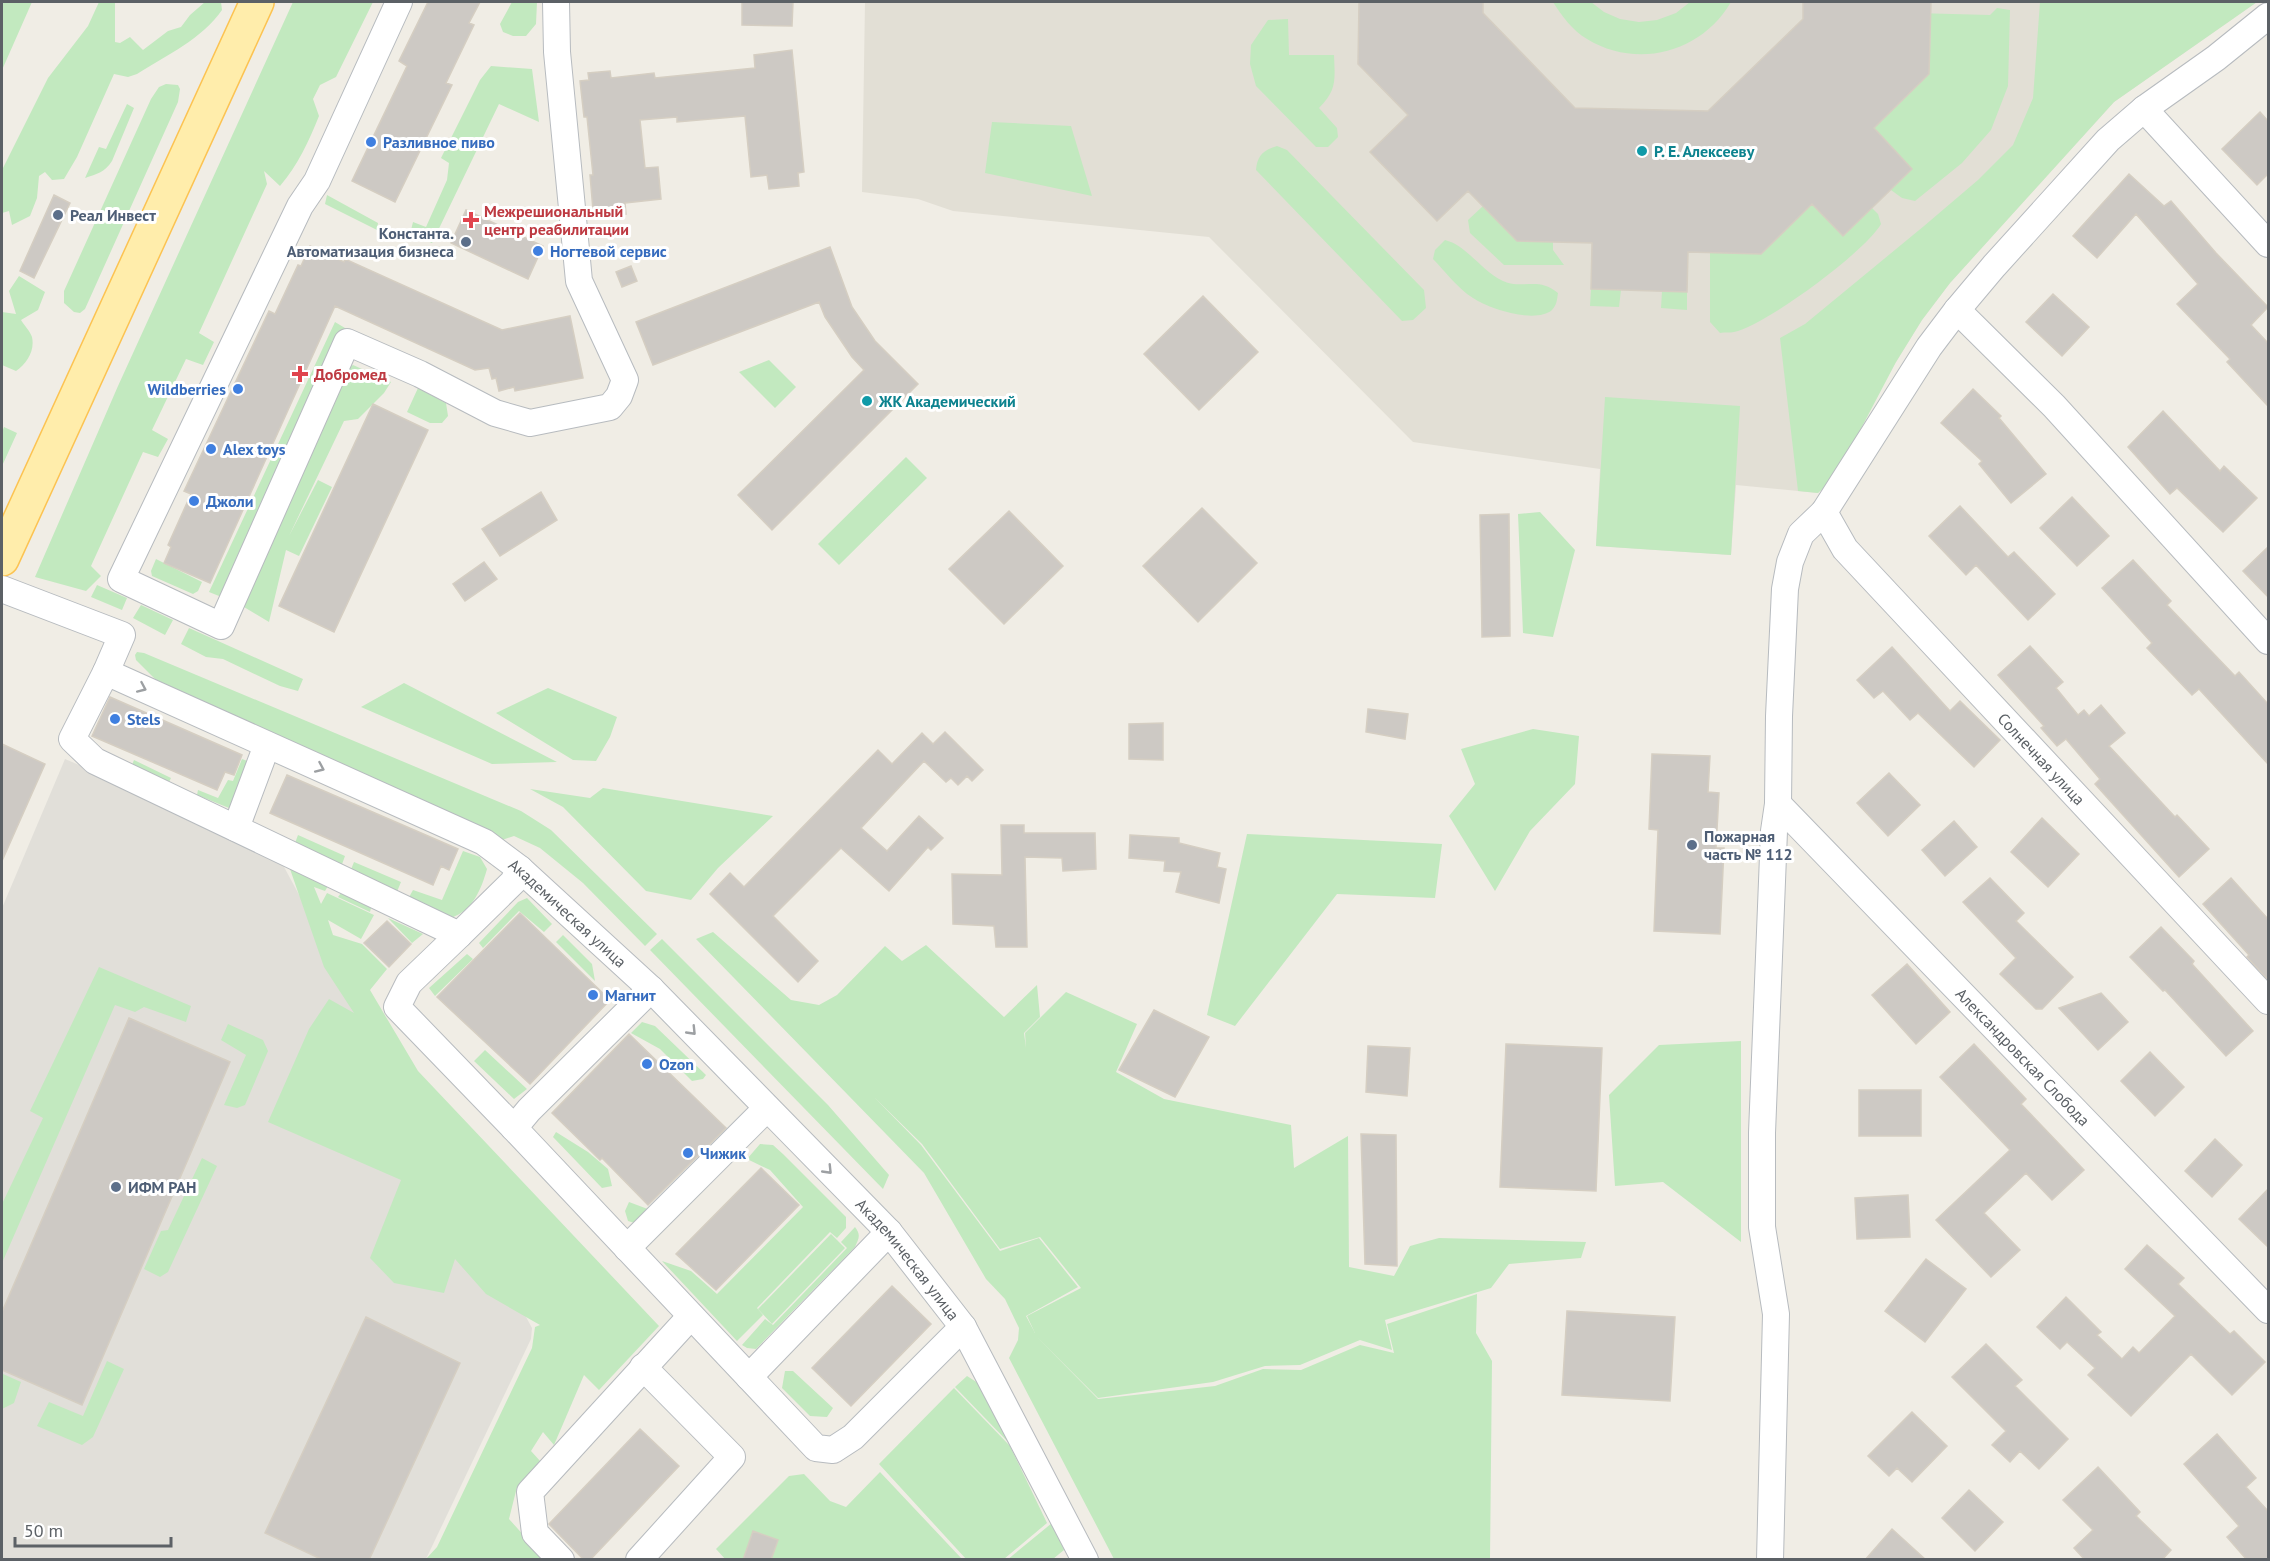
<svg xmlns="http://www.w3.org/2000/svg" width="2270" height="1561" viewBox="0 0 2270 1561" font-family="'PT Sans',sans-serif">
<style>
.industrial{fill:#e1dfd9}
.education{fill:#e2dfd5}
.green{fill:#c2e9bf;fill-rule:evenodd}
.building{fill:#cdc9c4;stroke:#d5cec2;stroke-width:1.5}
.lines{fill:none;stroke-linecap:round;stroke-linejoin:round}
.minor-casing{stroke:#b7bbbf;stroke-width:28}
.major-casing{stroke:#fcc352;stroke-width:36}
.minor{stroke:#fff;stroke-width:26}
.major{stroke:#ffedab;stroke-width:33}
.oneway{stroke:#9da0a3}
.shop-dot{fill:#3f7fe0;stroke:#fff;stroke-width:2}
.culture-dot{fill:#0f9aa8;stroke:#fff;stroke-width:2}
.service-dot{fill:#5c6f8a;stroke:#fff;stroke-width:2}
.health-dot{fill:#e0444e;stroke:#fff;stroke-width:2}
.labels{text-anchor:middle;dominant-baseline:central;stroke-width:6;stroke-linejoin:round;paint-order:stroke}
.shop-label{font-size:16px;font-weight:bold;fill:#366cbe;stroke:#fff;text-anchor:start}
.culture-label{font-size:16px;font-weight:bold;fill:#0d838f;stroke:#fff;text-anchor:start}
.health-label{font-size:16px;font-weight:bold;fill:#be3a42;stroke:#fff;text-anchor:start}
.service-label{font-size:16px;font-weight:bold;fill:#4e5e75;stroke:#fff;text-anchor:start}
.street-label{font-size:16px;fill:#5c6166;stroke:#fff}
</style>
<rect width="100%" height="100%" fill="#f0ede5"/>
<!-- industrial -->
<path class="industrial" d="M65 759 93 771 283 865 532 1328 531 1339 426 1559 2 1560V908Z"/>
<!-- education -->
<path class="education" d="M865 2H2257L2114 102 1950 283 1922 320 1896 362 1818 493 1736 485 1731 555 1596 546 1600 469 1413 442 1209 237 953 211 918 199 862 192Z"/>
<!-- green -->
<path class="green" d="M2 2H32L2 70Z
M99 2H115V42L120 43 130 37 143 50 168 31 181 27 190 15 205 2H221L222 10C202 39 167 55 137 74L128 77 114 74 77 157 64 179 52 180 45 172 39 176 37 198 30 216 12 225 9 211 2 213V170L48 78 88 26Z
M293 2H373L336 77 320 85 313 99 319 116C309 141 298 165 280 186L264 171 267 184 199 333 214 342 203 365 186 359 152 430 168 439 158 457 143 452 91 566 101 576 86 591 35 577 118 386Z
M512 2H537L536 24 526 36H513L503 32 500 24Z
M1553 2H1591L1604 12 1620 19 1639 22 1657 20 1676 13 1690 2H1731C1702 52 1638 70 1587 39 1572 30 1562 16 1553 2Z
M2040 2H2257L2114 102 1950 283 1922 320 1896 362 1835 478 1818 493 1798 491 1780 338 1805 324 1924 226 1978 180 2013 145 2033 98Z
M1997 8 2010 10 2008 86 1991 130 1962 163 1915 201 1902 198 1891 190 1912 169 1866 120 1896 107 1929 74 1931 29 1915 13 1990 15Z
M1288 19 1289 55H1334C1335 80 1337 90 1319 108L1337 128 1338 137 1328 147H1316L1256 86 1250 64 1251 45 1268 20Z
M491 66 532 69 539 122 499 104 432 243 420 238 411 230 413 222 426 227 447 180 449 163 441 158 480 80Z
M166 84 178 85 180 89 178 102 85 309 80 313 74 312 64 303V291L151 99 159 87Z
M127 104 134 108 112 161C105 172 97 174 85 178L99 147 106 149Z
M992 122 1071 126 1092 196 985 173Z
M1277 146 1287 150 1424 290 1426 308 1413 320 1402 321 1256 170C1257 156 1263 150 1277 146Z
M1796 187 1843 236 1872 208 1878 214 1881 224C1865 252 1766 325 1734 332 1730 333 1725 332 1720 333L1710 322V252L1761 254 1795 221Z
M327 195 378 223 377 230 325 204Z
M1483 206 1517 241 1553 242V250L1564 265H1504L1470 233 1468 220Z
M1445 240C1468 246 1481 271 1503 281 1523 290 1538 276 1558 293 1557 299 1557 305 1552 310 1536 324 1489 309 1473 298 1458 289 1445 271 1433 259L1435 250Z
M19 276 45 292 38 310 21 320C24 325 30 331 32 337 35 351 27 363 16 371L2 365V312L16 314 9 291Z
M1591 289 1621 290 1619 307 1590 306Z
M1662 291 1687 292V310L1661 308Z
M335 322 350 331 224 598 209 592Z
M769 360 796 387 775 408 739 372Z
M353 365 391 382 384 393 358 419 344 421 289 536 318 480 332 487 299 556 286 550 269 622 244 607 345 370Z
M418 388 446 403 448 416 442 423H430L407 412Z
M1605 397 1740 406 1731 555 1596 546Z
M4 427 17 433 2 466V432Z
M906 457 927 478 839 565 818 544Z
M1540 512 1575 550 1553 637 1523 633 1518 514Z
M156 559 202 582 198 591 193 594 152 576 151 571Z
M97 585 127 598 122 610 91 597Z
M141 605 173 620 165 635 133 618Z
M189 628 303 679 298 691 280 686 223 659 206 657 181 644Z
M137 652 144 653 521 811 551 830 657 934 645 946 583 883 540 848 514 836 502 840 159 683 136 660 135 655Z
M404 683 557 762 492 764 361 707Z
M548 688 617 717 610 737 596 761 573 760 496 713Z
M1533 729 1579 736 1575 784 1530 831 1495 891 1449 816 1475 784 1461 749Z
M242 759 250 762 229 808 197 795 198 790 218 798 228 780 233 781Z
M134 760 171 778 169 782 132 765Z
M603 788 773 816 718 868 691 900 646 891 563 807 530 789 590 798Z
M1247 834 1442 844 1435 898 1337 894 1235 1026 1207 1015Z
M298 835 345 856 341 867 295 843Z
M463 851 480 857 487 869C481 890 473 910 451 918L408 899 413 890 442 900Z
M354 862 401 882 396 894 350 872Z
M290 869 328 886 325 891 314 887 321 904 327 893 374 915 361 939 328 920 333 935 362 944 387 969 370 990 418 1071 659 1326 599 1390 584 1375 554 1445 543 1432 531 1451 541 1462 517 1487 509 1519 545 1559H426L437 1547 532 1348 535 1327 540 1325 486 1294 455 1259 444 1293 394 1283 370 1258 401 1180 268 1122 309 1029 329 999 354 1013 324 967Z
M341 893 371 908 370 912 338 897Z
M527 898 552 924 544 932 519 911 483 948 479 943 518 902Z
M388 918 423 934 412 943Z
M713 932 791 1000 819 1005 837 995 885 946 902 961 926 945 1004 1017 1037 985 1040 1017 1024 1033 1026 1048 1025 1033 1066 992 1137 1024 1116 1072 1164 1099 1291 1125 1294 1168 1348 1136 1349 1267 1394 1276 1410 1246 1439 1238 1586 1242 1581 1258 1509 1264 1491 1288 1385 1320 1392 1350 1360 1340 1300 1365 1265 1366 1213 1382 1098 1398 1037 1337 1098 1399 1215 1386 1263 1369 1301 1370 1360 1345 1394 1353 1387 1324 1477 1294 1476 1333 1492 1361 1490 1559H1114L1009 1358 1018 1340 1019 1328 1005 1299 986 1279 924 1173 696 939ZM874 1097 922 1144 1000 1249 1040 1237 1081 1288 1027 1316 1035 1333 1026 1316 1078 1287 1039 1238 1000 1251 921 1145Z
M563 935 592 964 595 981 556 942Z
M662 939 828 1105 889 1175 883 1189 650 950Z
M467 954 473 959 435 996 429 988Z
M99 967 191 1006 186 1022 144 1007 135 1012 115 1005 2 1263V1204L43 1118 30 1111Z
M642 1022 655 1026 706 1075 703 1079 692 1081 660 1049 631 1033Z
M228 1024 263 1040 268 1051 245 1105 237 1108 224 1105 246 1055 221 1040Z
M1741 1041V1242L1663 1182 1615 1186 1609 1095 1659 1045Z
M485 1050 527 1089 514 1099 474 1061Z
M556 1132 588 1152 608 1169 612 1186 602 1188 553 1137Z
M760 1144 773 1145 783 1154 846 1217V1228L837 1238 830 1232 757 1308 763 1315 737 1341 662 1261 691 1271 717 1294 803 1207 770 1170 747 1159Z
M202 1158 217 1166 168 1272 160 1277 144 1269 161 1231 168 1230Z
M629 1202 661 1214 638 1224 628 1221 625 1211Z
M855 1227C861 1235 859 1238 855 1247L756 1349 747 1348 742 1345 765 1319 773 1325 847 1248 841 1242Z
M831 1234 845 1248 772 1324 758 1309Z
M107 1361 124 1369 93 1437 82 1445 37 1426 49 1402 83 1416Z
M785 1371H793L833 1408 827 1417 810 1416 782 1388Z
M3 1374 21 1382 14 1403 2 1409Z
M967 1376 978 1383 1011 1445 955 1387Z
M954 1388 1010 1446 1047 1523 1004 1559H966L879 1464Z
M880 1472 962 1559 726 1560 716 1549 789 1476 804 1474 830 1501 846 1507Z
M1052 1523 1064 1550 1053 1559 1007 1560Z"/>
<!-- building -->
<path class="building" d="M428 2H480L469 23 474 25 446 83 452 85 395 202 352 181 407 66 399 61Z
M742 2H793L792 26 742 25Z
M1359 2H1483V13L1575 108 1708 111 1803 19V2H1931L1929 74 1874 128 1912 169 1843 236 1812 204 1761 254 1688 252 1687 292 1591 289 1592 243 1517 241 1468 191 1437 221 1370 152 1408 115 1358 64Z
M792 50 804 172 798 173 799 186 769 189 767 175 751 177 745 116 677 122V117L640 120 645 168 658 167 661 199 625 203 626 214 603 217 602 209 593 210 590 175H593L587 117H584L580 81 589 80 588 73 610 71 611 78 654 73 655 78 755 68 754 55Z
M2260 112 2268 121V174L2257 185 2222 149Z
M2129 174 2164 206 2171 201 2216 253 2268 307 2251 325 2268 343V406L2227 362 2230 359 2177 304 2198 284 2136 214 2097 258 2073 236Z
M54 195 70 203 34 278 20 271Z
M466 210 543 246 528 279 451 243Z
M310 246 344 262 345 259 502 330 570 316 583 378 515 391 514 387 499 391 496 378 492 379 489 368 475 370 335 306 210 583 164 563 171 547 168 545 191 494 184 491 269 311 275 314 298 265 301 266Z
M830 247 852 307 875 341 918 384 772 530 738 495 864 370 852 357 825 317 819 302 653 365 636 322Z
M631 266 637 281 622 287 616 272Z
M2053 294 2089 327 2062 356 2026 322Z
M1203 296 1258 352 1199 410 1144 354Z
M1973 389 2001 416 1999 418 2046 474 2011 503 1979 464 1982 461 1941 423Z
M373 404 428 430 334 632 279 606Z
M2163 411 2220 471 2224 466 2257 498 2223 532 2177 488 2170 494 2128 447Z
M541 492 557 520 500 556 482 529Z
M2072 497 2109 536 2077 566 2040 528Z
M1960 506 2008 557 2014 552 2055 594 2028 620 1976 565 1966 575 1929 536Z
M1202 508 1257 563 1198 622 1143 566Z
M1009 511 1063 566 1004 624 949 569Z
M1509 514 1510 636 1482 637 1480 515Z
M2268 547V597L2243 571Z
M2133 560 2171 601 2167 605 2235 676 2239 672 2268 704V764L2199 689 2192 695 2147 648 2152 643 2102 588Z
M484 562 497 579 465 601 453 584Z
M2030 646 2063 682 2056 688 2078 715 2084 710 2089 716 2101 705 2125 733 2109 746 2175 817 2177 815 2209 849 2179 877 2095 784 2100 779 2066 739 2057 746 2041 728 2044 726 1998 675Z
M1892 647 1950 711 1960 701 2000 740 1974 767 1918 713 1910 720 1883 691 1874 698 1857 680Z
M110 697 242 755 234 775 225 772 217 790 92 736Z
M1368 709 1408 714 1405 739 1366 732Z
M1163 723V760L1129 759V724Z
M945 732 983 770 972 781 967 776 958 785 951 778 946 782 924 761 861 828 887 851 919 816 943 838 931 850 928 847 889 891 841 848 773 916 818 961 798 982 710 894 730 873 744 887 878 750 892 764 922 733 933 744Z
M2 744 45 764 2 861Z
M1652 754 1710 756 1708 792 1719 793 1716 848H1724L1720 934 1654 931 1658 830 1649 829Z
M1889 773 1920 805 1888 836 1857 803Z
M287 775 458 849 449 870 441 866 433 885 270 813Z
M2042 818 2079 854 2048 887 2011 852Z
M1954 821 1977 847 1945 876 1922 850Z
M1001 825H1024V833H1095L1096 869 1063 871 1062 858 1025 857 1027 947H996L994 926 953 924 952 874 1002 875Z
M1130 835 1179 838V843L1220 853 1217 867 1226 869 1219 903 1176 892 1181 872 1164 871 1165 861 1129 858Z
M1990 878 2024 913 2016 921 2073 977 2042 1009H2036L2000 974 2016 958 1963 902Z
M2231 878 2268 919V980L2247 957 2249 955 2203 904Z
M520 913 610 1000 530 1084 437 997Z
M387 921 411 944 389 967 364 943Z
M2161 927 2194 961 2192 964 2253 1031 2226 1056 2165 990 2163 991 2130 957Z
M1907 964 1950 1012 1916 1044 1872 995Z
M2101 993 2128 1022 2098 1050 2059 1008Z
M1154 1010 1209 1037 1175 1097 1119 1070Z
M129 1018 230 1062 82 1405 2 1370V1312Z
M629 1034 726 1128 648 1205 602 1158 600 1160 552 1113Z
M1506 1044 1602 1048 1596 1191 1500 1187Z
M1974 1044 2026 1099 2021 1104 2084 1170 2052 1200 2026 1173 1984 1213 2020 1250 1991 1277 1936 1220 2010 1150 1940 1077Z
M1368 1046 1410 1048 1407 1096 1366 1092Z
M2150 1052 2184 1087 2155 1116 2121 1081Z
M1859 1090H1921V1136H1859Z
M1361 1134 1396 1135 1397 1266 1365 1264Z
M2215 1139 2242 1165 2212 1197 2185 1171Z
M761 1168 799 1205 716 1290 676 1254Z
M2268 1189V1247L2239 1219Z
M1908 1195 1910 1237 1857 1239 1855 1198Z
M2147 1245 2184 1278 2178 1284 2230 1334 2234 1331 2265 1362 2232 1395 2191 1354 2131 1416 2088 1375 2095 1368 2067 1342 2060 1349 2037 1327 2066 1297 2101 1332 2097 1335 2122 1359 2133 1347 2139 1353 2175 1316 2125 1269Z
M1926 1259 1966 1289 1925 1342 1885 1311Z
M892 1286 931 1324 851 1406 812 1368Z
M1567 1311 1675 1317 1670 1401 1562 1395Z
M366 1317 460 1363 369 1560H323L265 1533Z
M1986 1344 2022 1380 2015 1386 2068 1439 2039 1469 2020 1451 2010 1462 1992 1445 2006 1431 1952 1377Z
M1912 1412 1947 1446 1912 1482 1897 1468 1889 1476 1868 1456Z
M640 1429 679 1466 590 1560H584L549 1524Z
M2217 1434 2256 1478 2246 1487 2268 1511V1560H2247L2227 1537 2239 1526 2184 1464Z
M2098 1467 2140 1512 2136 1516 2171 1550 2162 1560H2085L2074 1548 2093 1530 2063 1500Z
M1969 1490 2003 1522 1975 1551 1942 1518Z
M1892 1529 1926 1560H1865Z
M753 1531 778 1540 771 1560H743Z"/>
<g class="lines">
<defs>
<g id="minor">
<path d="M399 2 317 181 300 206 121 579 221 626 347 342 420 374 495 413 530 423 610 407 619 396 625 380 579 281 557 52 556 2"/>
<path d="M2144 109 2268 244"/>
<path d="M1957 310 2054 406 2268 641"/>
<path id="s1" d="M1824 512 1845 549 2268 1001"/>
<path id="s2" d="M2 589 122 635 106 672 484 842 520 869 651 989 889 1232 963 1327 1085 1560"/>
<path d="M106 672 72 739 95 761 459 935 513 882 520 869"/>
<path id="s3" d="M1778 804 2268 1310"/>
<path d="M236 828 267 745"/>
<path d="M459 935 409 983 397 1007 514 1128"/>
<path d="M651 989 529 1110 514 1128 816 1448 833 1450 853 1437 963 1327"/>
<path d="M627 1248 767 1108"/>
<path d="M749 1377 889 1232"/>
<path d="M561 1560 535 1533 530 1492 691 1316"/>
<path d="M639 1560 732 1457 643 1367"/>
<path d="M1770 1560 1776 1314 1762 1227V1133L1774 831 1778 804 1779 716 1785 589 1790 562 1801 534 1824 512 1929 347 1957 310 1994 266 2108 140 2144 109 2216 58 2268 16"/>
</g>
<path id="major" d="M2 559 257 2"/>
</defs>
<!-- minor casing -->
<use href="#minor" class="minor-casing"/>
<!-- major casing -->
<use href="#major" class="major-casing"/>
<!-- minor -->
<use href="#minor" class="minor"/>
<!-- major -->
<use href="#major" class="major"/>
</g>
<!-- one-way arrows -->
<defs><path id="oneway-chevron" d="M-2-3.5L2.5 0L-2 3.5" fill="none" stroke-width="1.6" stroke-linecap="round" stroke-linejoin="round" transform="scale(1.5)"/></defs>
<g class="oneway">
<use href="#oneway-chevron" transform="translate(142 688) rotate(24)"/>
<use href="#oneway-chevron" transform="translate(320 768) rotate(24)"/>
<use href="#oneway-chevron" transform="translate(692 1031) rotate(46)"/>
<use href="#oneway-chevron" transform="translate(828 1170) rotate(46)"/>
</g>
<!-- markers -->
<g class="shop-dot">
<circle cx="371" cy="142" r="6"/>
<circle cx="538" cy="251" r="6"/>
<circle cx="238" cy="389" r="6"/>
<circle cx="211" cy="449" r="6"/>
<circle cx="194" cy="501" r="6"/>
<circle cx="115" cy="719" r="6"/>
<circle cx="593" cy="995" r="6"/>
<circle cx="647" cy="1064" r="6"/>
<circle cx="688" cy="1153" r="6"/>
</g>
<g class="culture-dot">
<circle cx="1642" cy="151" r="6"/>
<circle cx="867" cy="401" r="6"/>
</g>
<g class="service-dot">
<circle cx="58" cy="215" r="6"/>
<circle cx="466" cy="242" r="6"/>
<circle cx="1692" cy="845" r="6"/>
<circle cx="116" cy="1187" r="6"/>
</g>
<g class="health-dot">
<path d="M468 211h6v6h6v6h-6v6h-6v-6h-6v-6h6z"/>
<path d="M297 365h6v6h6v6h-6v6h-6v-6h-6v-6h6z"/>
</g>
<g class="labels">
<!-- shop labels -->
<g class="shop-label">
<text x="383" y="142">Разливное пиво</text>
<text x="550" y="251">Ногтевой сервис</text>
<text x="226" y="389" text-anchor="end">Wildberries</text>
<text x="223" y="449">Alex toys</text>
<text x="206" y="501">Джоли</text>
<text x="127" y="719">Stels</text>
<text x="605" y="995">Магнит</text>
<text x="659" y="1064">Ozon</text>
<text x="700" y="1153">Чижик</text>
</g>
<!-- culture labels -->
<g class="culture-label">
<text x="1654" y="151">Р. Е. Алексееву</text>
<text x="879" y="401">ЖК Академический</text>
</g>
<!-- health labels -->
<g class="health-label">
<text x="484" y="211">Межрешиональный<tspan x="484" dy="18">центр реабилитации</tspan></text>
<text x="314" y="374">Добромед</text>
</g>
<!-- service labels -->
<g class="service-label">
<text x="70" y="215">Реал Инвест</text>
<text x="454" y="233" text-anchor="end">Константа.<tspan x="454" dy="18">Автоматизация бизнеса</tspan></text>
<text x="1704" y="836">Пожарная<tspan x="1704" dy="18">часть № 112</tspan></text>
<text x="128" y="1187">ИФМ РАН</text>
</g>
<!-- street labels -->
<g class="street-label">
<text stroke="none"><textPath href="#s1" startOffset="330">Солнечная улица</textPath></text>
<text stroke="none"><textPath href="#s2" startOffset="693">Академическая улица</textPath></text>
<text stroke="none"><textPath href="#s3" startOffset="352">Александровская Слобода</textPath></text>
<text stroke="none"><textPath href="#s2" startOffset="1179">Академическая улица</textPath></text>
</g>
</g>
<!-- border -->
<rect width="2270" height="1561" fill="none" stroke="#5c6166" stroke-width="6"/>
<!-- scale -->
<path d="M15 1537v9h156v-9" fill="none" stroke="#5c6166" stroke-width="3"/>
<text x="24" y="1537" font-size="18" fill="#5c6166" stroke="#ffffff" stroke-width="4.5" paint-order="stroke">50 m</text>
</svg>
